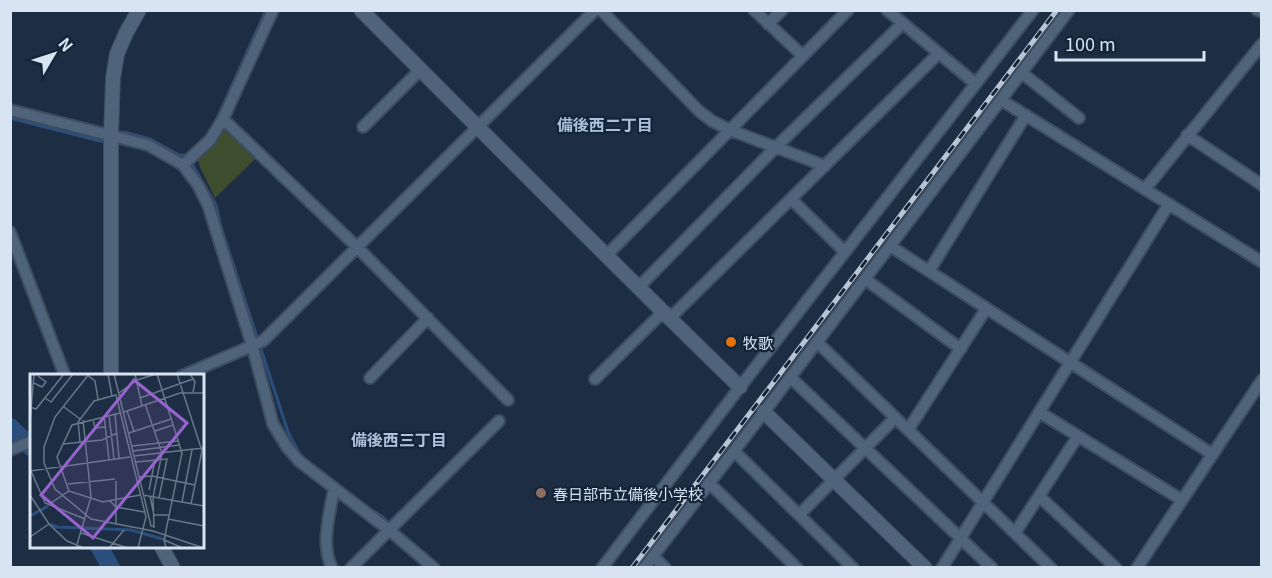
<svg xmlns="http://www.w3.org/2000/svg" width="1272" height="578" viewBox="0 0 1272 578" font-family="Georgia,'Noto Sans JP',serif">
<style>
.green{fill:#3e4d2d}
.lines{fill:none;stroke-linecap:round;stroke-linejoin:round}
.stream{stroke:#2b4f7d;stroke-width:3}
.river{stroke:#2b4f7d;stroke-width:18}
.minor-casing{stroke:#3d4c5e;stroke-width:14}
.tertiary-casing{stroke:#3d4c5e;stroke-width:16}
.minor{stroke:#4f637b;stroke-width:10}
.tertiary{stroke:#4f637b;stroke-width:14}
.rail-casing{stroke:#b9c5d4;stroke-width:5}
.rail{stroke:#142439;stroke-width:3;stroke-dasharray:9;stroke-linecap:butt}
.food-dot{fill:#e8710a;stroke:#142439;stroke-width:2}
.education-dot{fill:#8d6e63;stroke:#142439;stroke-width:2}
.labels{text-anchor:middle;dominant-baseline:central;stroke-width:4.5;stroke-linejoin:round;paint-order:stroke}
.poi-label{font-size:15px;fill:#d9e4f2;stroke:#142439;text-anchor:start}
.neighbourhood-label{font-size:16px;font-weight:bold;fill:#abc1dc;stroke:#142439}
.inset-river{fill:none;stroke:#2b4f7d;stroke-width:3}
.inset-road{fill:none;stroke:#68778a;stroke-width:1.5}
.view{fill:#9763ce;fill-opacity:0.15;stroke:#9763ce;stroke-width:3}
.inset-edge{fill:none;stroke:#d9e4f2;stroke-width:3}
</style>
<rect width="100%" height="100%" fill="#1d2e44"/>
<!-- green -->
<path class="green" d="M226 129 256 158 215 198 200 167 198 160Z"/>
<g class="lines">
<!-- stream -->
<path class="stream" d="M10 118 104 142 107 141
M215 123 266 10
M118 135 124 132 150 139 179 155H187L189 153
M191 162 216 205 221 227 258 340
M260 346 288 432 300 455 314 466
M367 507 383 517 390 525"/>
<!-- river -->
<path class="river" d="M10 427 32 448
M99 546 111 568"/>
<defs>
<path id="minor" d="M601 10 699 111 712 121 730 130 825 166
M754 10 803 56
M887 10 976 84
M1257 10 1262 12
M768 24 782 10
M1022 73 1079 118
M1001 100 1262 262
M10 110 148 145 183 165 198 185 208 205 252 345 273 424 287 447 299 461 389 530 434 568
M223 119 357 247 508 400
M363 127 420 70
M1187 135 1262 185
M183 165 210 140 223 119 273 10
M1145 189 1262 44
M791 199 845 252
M10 232 65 376
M890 246 1212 454
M606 256 848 10
M929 271 1026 115
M865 279 961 349
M638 288 776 147 903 23
M669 319 939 53
M817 342 1051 568
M182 376 263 341 595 10
M790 377 992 568
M370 378 428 318
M595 379 663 312
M1039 412 1182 500
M908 430 986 309
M10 450 32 441
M734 451 853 568
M709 483 797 568
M1039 496 1116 568
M799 515 895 418
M1015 533 1078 436
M653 556 665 568
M332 568C320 543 330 514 334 488
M351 568 499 421
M602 568 740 387 1033 10
M644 568 764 412 1069 10
M942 568 1169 204
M1137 568 1262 380"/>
<path id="tertiary" d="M361 10C487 136 612 263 740 387
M111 376V135L113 78 117 54 126 33 139 10
M764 412 925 568
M161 546 173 568"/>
</defs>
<!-- minor casing -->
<use href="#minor" class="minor-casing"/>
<!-- tertiary casing -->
<use href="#tertiary" class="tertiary-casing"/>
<!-- minor -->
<use href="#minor" class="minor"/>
<!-- tertiary -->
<use href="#tertiary" class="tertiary"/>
<defs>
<path id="rail" d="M632 568 1057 10"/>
</defs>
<!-- rail casing -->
<use href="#rail" class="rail-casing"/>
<!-- rail -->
<use href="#rail" class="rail"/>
</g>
<!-- markers -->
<circle class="food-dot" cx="731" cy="342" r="6"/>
<circle class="education-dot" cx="541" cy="493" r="6"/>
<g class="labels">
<!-- poi labels -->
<g class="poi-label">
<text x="743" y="342">牧歌</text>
<text x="553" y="493">春日部市立備後小学校</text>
</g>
<!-- neighbourhood labels -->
<g class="neighbourhood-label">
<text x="605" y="124">備後西二丁目</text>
<text x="399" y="439">備後西三丁目</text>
</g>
</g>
<!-- overview -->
<g transform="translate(30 374)">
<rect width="174" height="174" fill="#1d2e44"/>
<path class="inset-river" d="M0 142 18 132M20 150 27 153 101 156 136 166"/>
<path class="inset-road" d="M56 0 65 7 68 25M59 0 25 43 14 73V89L25 115 61 145 123 157 174 174M78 0 82 22M84 0 121 152H124M105 0 112 32M127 0 152 79 134 166 136 174M147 0 172 77 161 130M160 0 165 8 163 18M4 9 12 13 16 8 8 2M89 19 107 6 126 0M15 24 21 28 43 0M110 24 163 5M115 30 132 79 123 123 124 154M0 33 6 35 34 0M34 33 50 45M97 37 104 57M94 38 150 19H174M85 40 89 84M79 41 84 85M74 42 79 85M63 45 65 54 75 53M48 47 50 68M0 48 4 0M48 48 64 27 86 21 116 143 108 174M125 57 143 51M99 59 141 45M33 70 72 66 87 59M102 72 148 67M103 77 149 71M104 82 173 74M106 88 137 85 129 124M0 97 100 83M1 97 15 129 55 145M109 103 122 102 165 111M38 110 85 105M119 116 125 86M39 117 27 83 42 51 90 39M0 121 19 150 37 167 54 174M113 121 174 132M120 122 124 141H139M80 127 86 133 114 138M152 128 162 76M18 131 39 117 73 128 110 121M138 145 174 152M86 149V107M51 159 98 174M0 163 19 150M134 166 153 174M46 174 61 123 53 46M79 174 94 156"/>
<path class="view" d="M104 6 157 49 63 164 11 121Z"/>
<rect width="174" height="174" class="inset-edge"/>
</g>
<!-- border -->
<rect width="1272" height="578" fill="none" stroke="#d9e4f2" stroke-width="24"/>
<!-- north arrow -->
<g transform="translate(54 54) rotate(51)" stroke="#142439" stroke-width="4.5" paint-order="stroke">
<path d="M0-4.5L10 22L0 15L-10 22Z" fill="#d9e4f2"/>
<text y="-9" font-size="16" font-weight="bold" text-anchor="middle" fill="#d9e4f2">N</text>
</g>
<!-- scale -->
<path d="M1056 51v9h148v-9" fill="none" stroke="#d9e4f2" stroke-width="3"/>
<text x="1065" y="51" font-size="18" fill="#d9e4f2" stroke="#142439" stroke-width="4.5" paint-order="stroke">100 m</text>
</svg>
